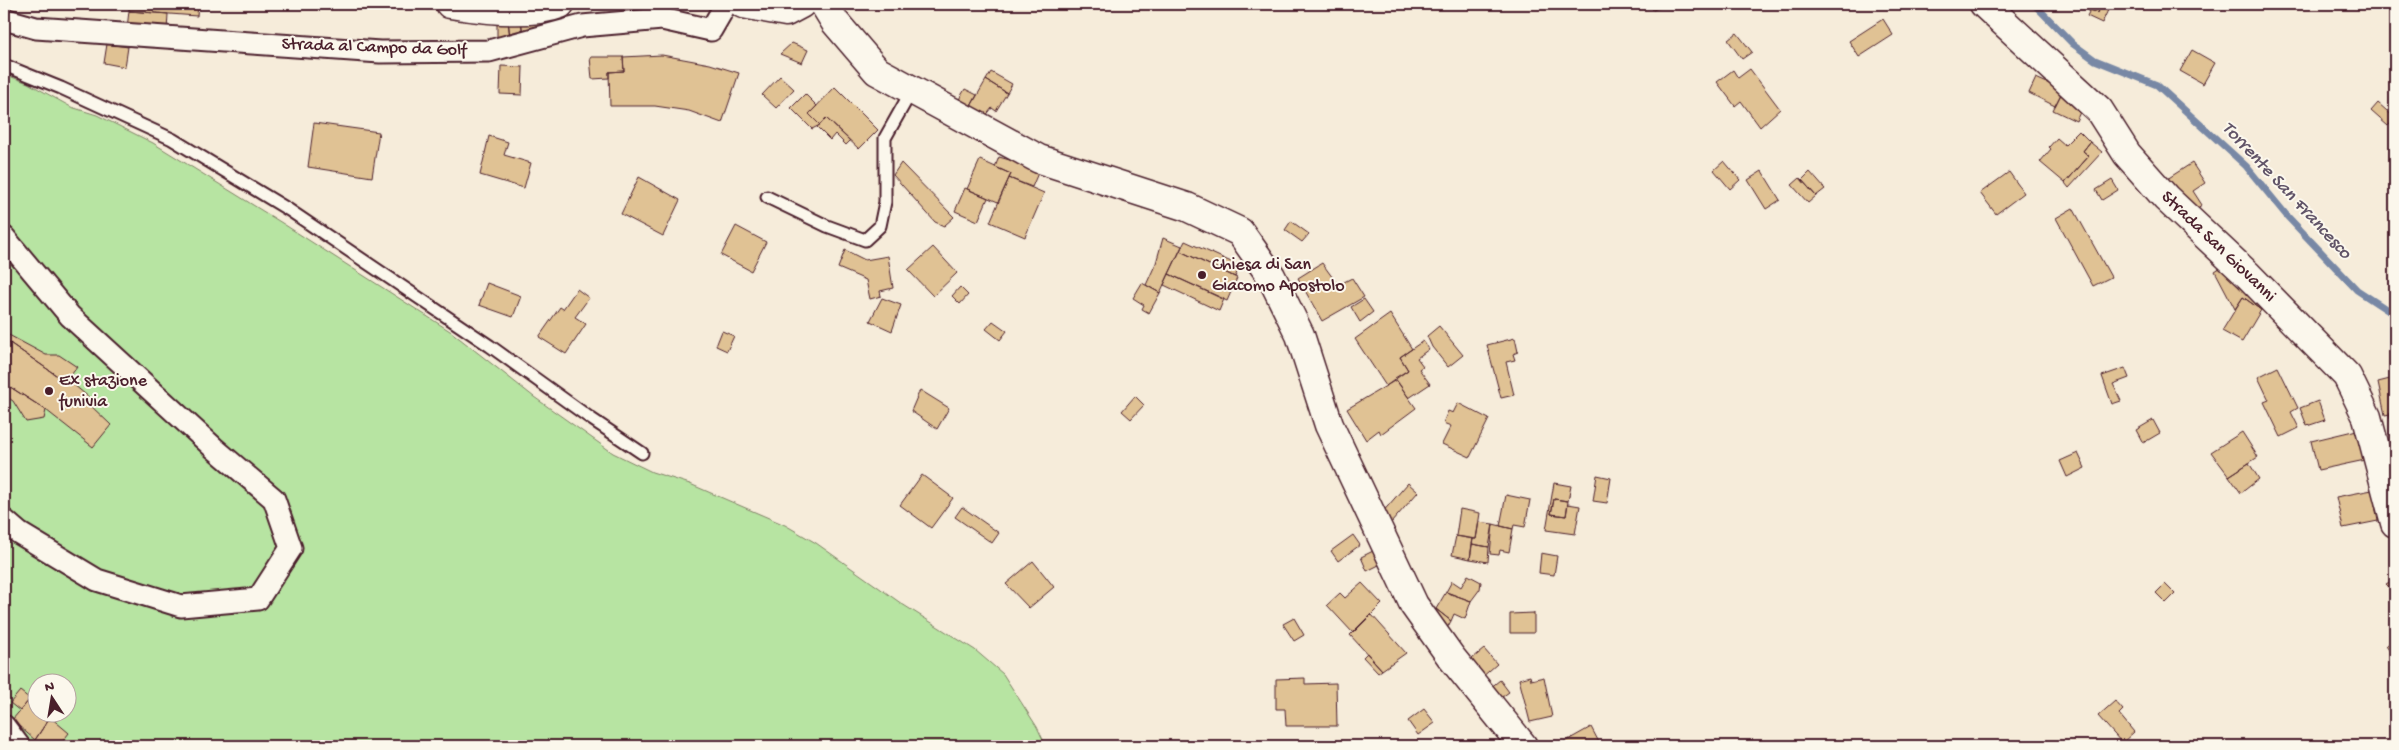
<svg xmlns="http://www.w3.org/2000/svg" width="2399" height="750" viewBox="0 0 2399 750" font-family="'Gochi Hand',sans-serif">
<style>
.green{fill:#b7e4a2;stroke:#808266;fill-rule:evenodd}
.lines{fill:none;stroke-linecap:round;stroke-linejoin:round}
.stream{stroke:#7888a5;stroke-width:7}
.building{fill:#e0c294;stroke:#4a1f2b}
.service-casing{stroke:#4a1f2b;stroke-width:15}
.minor-casing{stroke:#4a1f2b;stroke-width:25}
.tertiary-casing{stroke:#4a1f2b;stroke-width:31}
.service{stroke:#fbf7ec;stroke-width:11}
.minor{stroke:#fbf7ec;stroke-width:21}
.tertiary{stroke:#fbf7ec;stroke-width:28}
.poi-dot{fill:#4a1f2b;stroke:#fbf7ec;stroke-width:2}
.labels{text-anchor:middle;dominant-baseline:central;stroke-width:4;stroke-linejoin:round;paint-order:stroke}
.street-label{font-size:18px;fill:#4a1f2b;stroke:#fbf7ec}
.poi-label{font-size:18px;fill:#4a1f2b;stroke:#fbf7ec;text-anchor:start}
.water-label{font-size:19px;font-style:italic;fill:#615468;stroke:#fbf7ec}
</style>
<rect width="100%" height="100%" fill="#f6ecda"/>
<filter id="ink" filterUnits="userSpaceOnUse"><feTurbulence type="fractalNoise" baseFrequency=".02" numOctaves="2"/><feDisplacementMap in="SourceGraphic" scale="10" xChannelSelector="R" yChannelSelector="G"/><feConvolveMatrix kernelMatrix="1 2 1 2 8 2 1 2 1" color-interpolation-filters="sRGB"/></filter>
<g filter="url(#ink)">
<!-- green -->
<path class="green" d="M4 74 28 83 71 107 97 115 153 143 282 223 450 331 534 397 613 453 652 472 690 484 785 525 816 543 902 604 975 650 1003 674 1037 727 1046 746H4ZM38 682H68V712H38Z"/>
<g class="lines">
<!-- stream -->
<path class="stream" d="M2034 4 2073 44 2095 60 2157 85 2246 166 2287 216 2357 290 2395 315"/>
</g>
<!-- building -->
<path class="building" d="M129 4H198L197 16 129 11Z
M1651 4H1670L1653 10Z
M2085 4H2111L2108 10 2099 8 2097 13 2083 8Z
M2099 8 2108 10 2102 23 2087 16 2090 10 2097 13Z
M520 10H537L541 31 523 37Z
M520 10 523 37 510 38 507 11Z
M129 11 168 14 167 31 127 28Z
M497 11H507L510 38H497Z
M1883 19 1893 35 1859 57 1849 41Z
M1737 33 1752 52 1742 59 1728 40Z
M792 43 808 50 802 63 780 54Z
M107 44 128 47 125 67 104 63Z
M2192 50 2215 63 2203 84 2180 71Z
M662 55 710 64 739 73 722 123 689 111 655 106H610L609 72 624 71 623 57Z
M590 57H623L624 71 609 72V78L592 79Z
M501 66 523 67 522 95 500 94Z
M1750 69 1780 109 1760 127 1741 101 1735 106 1717 82 1733 70 1738 78Z
M991 72 1012 84 1007 93 986 80Z
M780 76 794 89 776 108 762 95Z
M2036 78 2063 90 2055 106 2029 93Z
M986 80 1007 93 996 111 992 108 982 121 966 115Z
M835 87 878 130 859 149 826 118 820 125 809 114Z
M965 89 977 95 966 115 954 108Z
M2063 90 2085 101 2076 121 2053 110Z
M805 94 817 106 809 114 820 125 812 129 791 108Z
M2378 103 2395 118 2388 126 2371 111Z
M826 118 850 141 846 145 835 134 830 140 817 127Z
M314 123 379 132 372 177 308 167Z
M2079 131 2090 142 2083 151 2089 156 2065 183 2040 162 2051 149 2049 147 2057 138 2065 145Z
M489 136 508 142 504 155 531 163 524 188 480 175Z
M2090 142 2102 152 2069 188 2065 183 2089 156 2083 151Z
M999 157 1017 162 1038 173 1032 187 1009 178 1011 174 995 167Z
M980 160 1011 174 998 202 967 189Z
M1724 161 1740 180 1730 189 1714 170Z
M901 163 954 217 944 226 935 222 893 175Z
M2192 163 2205 183 2193 191 2202 205 2192 211 2164 181Z
M1762 171 1780 200 1766 209 1748 180Z
M1810 172 1825 189 1816 196 1802 180Z
M2009 172 2024 193 1996 214 1980 193Z
M639 177 680 200 663 236 621 214Z
M1009 178 1044 193 1025 237 990 222Z
M1800 178 1816 196 1808 203 1792 185Z
M2112 180 2118 190 2102 200 2096 190Z
M965 188 988 198 978 221 955 211Z
M2073 208 2111 277 2093 286 2056 218Z
M1291 221 1309 234 1302 242 1285 230Z
M736 226 766 242 751 271 721 255Z
M1163 238 1182 246 1160 293 1146 285 1156 263Z
M1185 241 1240 266 1235 277 1180 251Z
M933 247 957 273 933 296 908 270Z
M845 250 865 260 888 256 893 288 880 291 881 296 870 299 866 280 838 268Z
M1180 251 1237 278 1227 301 1169 274Z
M1322 263 1338 285 1352 278 1364 297 1322 321 1298 278Z
M2226 264 2266 301 2261 310 2243 297 2235 309 2215 271Z
M1169 274 1224 299 1219 311 1164 285Z
M487 283 521 296 513 317 479 305Z
M1142 283 1160 293 1149 313 1142 309 1144 305 1133 298Z
M960 287 968 295 960 304 952 296Z
M577 289 589 298 575 317 586 324 566 354 539 337 560 307 563 309Z
M2243 297 2261 310 2242 342 2222 331Z
M882 298 901 305 892 331 870 321Z
M1364 299 1373 312 1360 322 1351 307Z
M1390 314 1412 349 1400 357 1408 370 1386 386 1355 339Z
M993 321 1007 331 1000 340 986 329Z
M1439 326 1463 355 1448 367 1432 347 1427 336Z
M722 331 734 336 727 351 716 346Z
M7 334 46 355H59L77 367 66 382 4 339Z
M1515 338 1518 352 1513 354 1515 360 1506 362 1514 395 1501 398 1487 345Z
M4 339 66 382 68 380 91 399 89 404 111 425 93 447 46 410 4 383Z
M1423 341 1429 349 1417 358 1423 366 1419 369 1430 384 1409 398 1395 378 1408 370 1400 357Z
M2278 367 2298 408 2291 412 2299 428 2281 437 2264 402 2269 400 2258 377Z
M2125 368 2129 378 2113 384 2121 401 2112 404 2102 376Z
M2394 378 2395 413 2385 415 2378 382Z
M1396 380 1416 408 1381 434 1379 430 1366 440 1347 409Z
M4 383 46 410 44 419 26 422 13 401 4 395Z
M920 390 949 408 937 429 911 411Z
M1135 396 1144 405 1131 419 1122 411Z
M2318 401 2325 420 2307 426 2300 408Z
M1458 403 1489 419 1470 457 1442 444 1451 426 1443 423 1448 411 1453 413Z
M2395 413V429H2393L2389 414Z
M2153 420 2160 433 2143 443 2136 430Z
M2357 430 2365 460 2318 470 2311 441Z
M2242 432 2258 457 2229 476 2211 452Z
M2078 453 2085 468 2067 477 2060 461Z
M2249 463 2259 479 2241 493 2229 476Z
M922 475 953 498 931 528 900 505Z
M1597 475 1611 478 1607 503 1593 501Z
M1408 483 1418 492 1391 523 1381 514Z
M1554 483 1571 486 1568 501 1554 499 1551 514 1566 516 1568 504 1580 506 1575 534 1546 530Z
M2372 490 2378 521 2343 528 2336 497Z
M1506 495 1530 500 1525 527 1514 525 1513 529 1500 526Z
M1554 499 1568 501 1566 516 1551 514Z
M962 507 999 533 992 543 955 517Z
M1460 509 1480 513 1476 539 1456 536Z
M1479 522 1493 524 1489 547 1472 544 1473 539H1476Z
M1493 524 1513 529 1509 552 1500 550 1499 555 1490 554Z
M1353 535 1360 545 1338 561 1331 551Z
M1456 536 1473 539 1470 559 1452 555Z
M1472 544 1489 547 1488 562 1470 559Z
M1373 551 1379 565 1367 571 1361 557Z
M1541 553 1557 556 1554 575 1539 573Z
M1033 561 1054 587 1029 608 1006 584Z
M1468 575 1481 582 1480 589 1471 601 1446 592 1452 581 1461 587Z
M2395 579V587L2391 589 2386 584Z
M1362 583 1382 604 1353 633 1327 605 1340 593 1345 598Z
M2165 584 2175 594 2166 603 2156 593Z
M1446 592 1471 601 1465 619 1454 614 1451 621 1436 609Z
M1436 609 1451 621 1445 632 1433 613Z
M1534 613V633H1510V614Z
M1371 614 1406 653 1382 670 1350 635Z
M1294 618 1304 635 1294 641 1283 624Z
M2395 638V652L2392 654 2386 646Z
M1484 649 1497 664 1481 678 1467 663Z
M1367 653 1382 670 1378 673 1363 657Z
M1530 676 1531 680 1544 677 1552 717 1530 722 1519 679Z
M1305 678V684L1336 683 1337 726H1286L1285 709H1276V679Z
M1500 680 1509 692 1498 700 1490 688Z
M20 691 30 699 20 711 10 703Z
M30 699 38 706V712H45L50 717 35 740 12 720Z
M2115 701 2123 710 2119 714 2134 732 2122 743 2098 716Z
M1424 709 1435 723 1418 735 1408 721Z
M50 717 69 733 59 746H43L35 740Z
M1591 727 1601 746H1560L1559 745Z"/>
<g class="lines">
<defs>
<path id="service" d="M4 65 61 88 172 139 289 210 490 346 590 418 642 453
M767 197 827 226 865 240 880 226 885 202V138L912 90"/>
<path id="minor" d="M4 19 36 28 380 52 489 51 582 26 662 19 711 30 726 4
M4 237 70 316 214 448 274 499 291 548 258 599 181 606 97 580 19 533 4 520
M4 726 19 746"/>
<path id="tertiary" d="M450 4C480 9 532 15 560 4
M743 4 786 12 801 4
M824 4 835 22 877 71 1039 159 1187 207 1240 232 1271 276 1300 335 1329 425 1414 605 1451 657 1523 746
M1984 4 2099 110 2127 154 2166 198 2248 275 2347 376 2367 417 2395 523"/>
</defs>
<!-- service casing -->
<use href="#service" class="service-casing"/>
<!-- minor casing -->
<use href="#minor" class="minor-casing"/>
<!-- tertiary casing -->
<use href="#tertiary" class="tertiary-casing"/>
<!-- service -->
<use href="#service" class="service"/>
<!-- minor -->
<use href="#minor" class="minor"/>
<!-- tertiary -->
<use href="#tertiary" class="tertiary"/>
</g>
</g>
<!-- markers -->
<g class="poi-dot">
<circle cx="1202" cy="275" r="5"/>
<circle cx="49" cy="391" r="5"/>
</g>
<g class="labels">
<!-- street labels -->
<g class="street-label">
<text transform="translate(374 48) rotate(2)">Strada al Campo da Golf</text>
<text transform="translate(2218 247) rotate(44)">Strada San Giovanni</text>
</g>
<!-- poi labels -->
<g class="poi-label">
<text x="1212" y="265">Chiesa di San<tspan x="1212" dy="21">Giacomo Apostolo</tspan></text>
<text x="59" y="381">Ex stazione<tspan x="59" dy="21">funivia</tspan></text>
</g>
<!-- water labels -->
<g class="water-label">
<text transform="translate(2286 191) rotate(47)">Torrente San Francesco</text>
</g>
</g>
<!-- margin -->
<rect width="2399" height="750" fill="none" stroke="#fbf7ec" stroke-width="20"/>
<rect x="10" y="10" width="2379" height="730" fill="none" stroke="#4a1f2b" stroke-width="2" filter="url(#ink)"/>
<!-- north arrow -->
<g transform="translate(52 698) rotate(348)"><circle r="24" fill="#fbf7ec" stroke="#b4a19f"/>
<path d="M0-4L9 19L0 12L-9 19Z" fill="#4a1f2b"/>
<text y="-8" font-size="14" font-weight="bold" text-anchor="middle" fill="#4a1f2b">N</text>
</g>
</svg>
